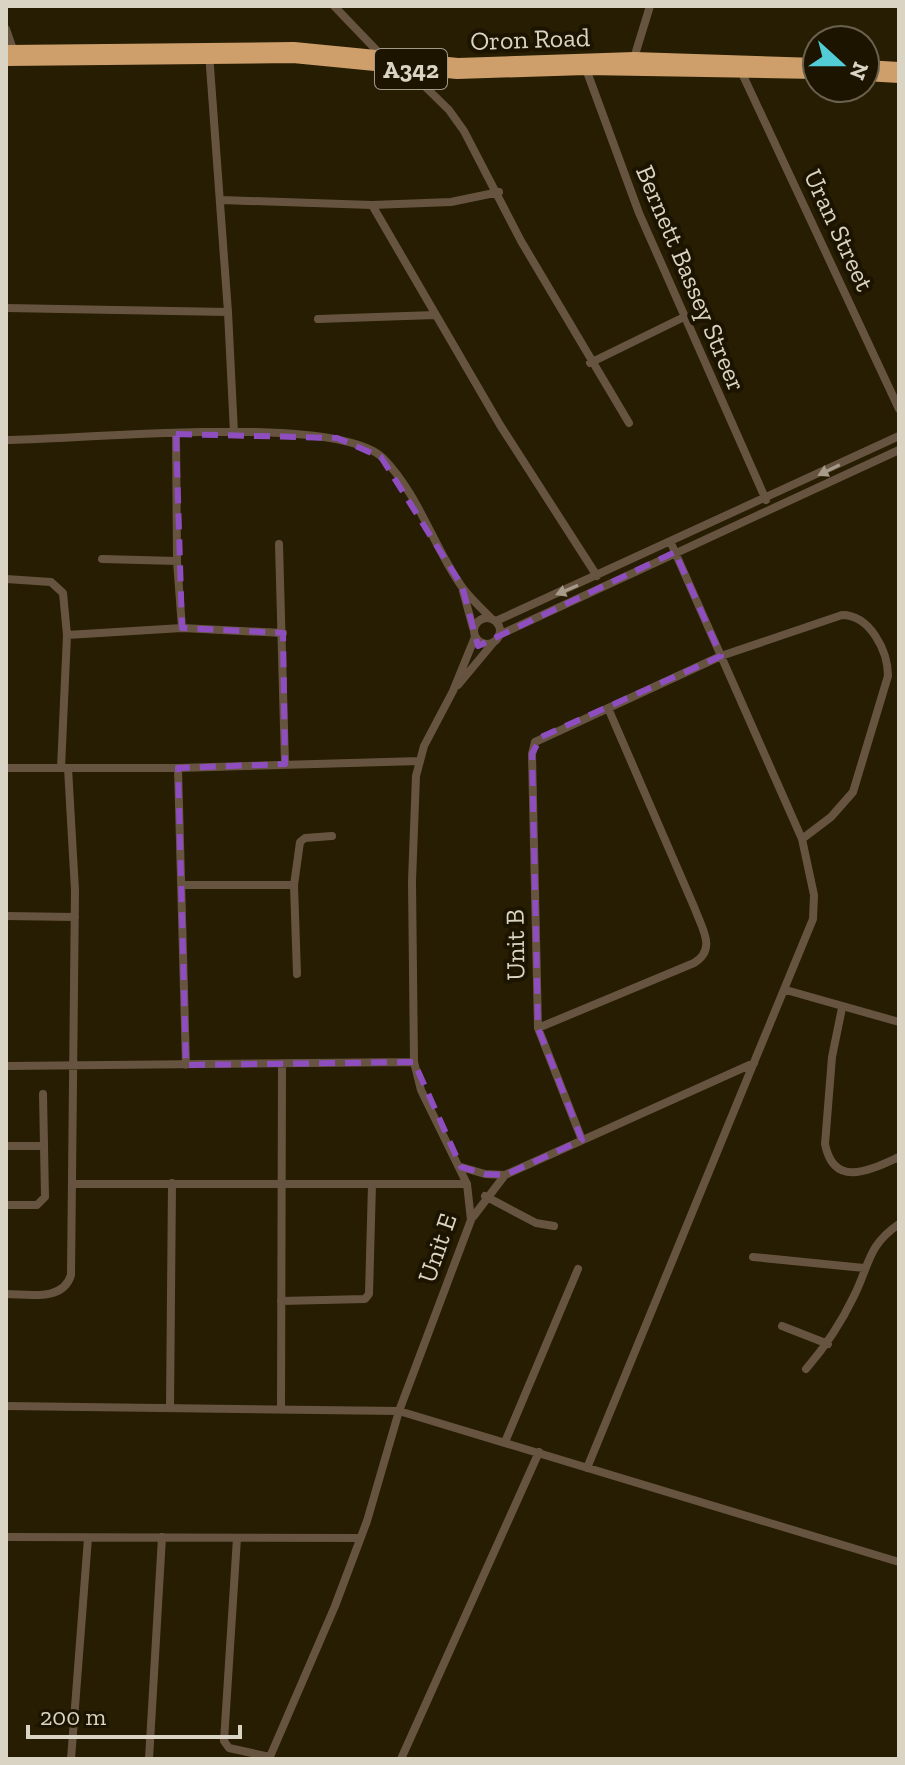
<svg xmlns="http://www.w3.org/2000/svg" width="905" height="1765" viewBox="0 0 905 1765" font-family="'Zilla Slab',serif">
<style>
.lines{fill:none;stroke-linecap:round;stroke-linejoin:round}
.minor{stroke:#675440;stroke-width:8}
.highway{stroke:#ce9f6b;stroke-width:12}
.oneway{fill:#a69a89}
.marked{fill:none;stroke:#8e4ec0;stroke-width:6;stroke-dasharray:16 10;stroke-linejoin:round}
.labels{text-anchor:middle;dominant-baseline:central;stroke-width:8;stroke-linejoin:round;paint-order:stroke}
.shield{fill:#1d1400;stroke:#a19a89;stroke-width:2}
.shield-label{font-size:24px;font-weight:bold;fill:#dad4c4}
.street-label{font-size:26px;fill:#dad4c4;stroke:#1d1400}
</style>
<rect width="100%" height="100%" fill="#261d02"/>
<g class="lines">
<!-- minor -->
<path class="minor" d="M334 6 382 56
M6 29 15 55
M634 58 650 6
M406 68 449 110 464 131 521 241 629 423
M586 69 639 213 766 500
M740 69 899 409
M221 200 372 205 500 425 597 576
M372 205 451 202 499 192
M6 308 228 312 209 53
M228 312 234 433
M318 319 435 315
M590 363 684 317
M176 434 177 561 182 628
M6 440C79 440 336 412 383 458 419 495 433 546 462 587 470 598 481 608 491 618
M279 544 285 764
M102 559 177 561
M6 579 51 582 63 593 67 635 61 768
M463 591 473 628
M474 631a13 13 0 1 1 26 0a13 13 0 1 1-26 0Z
M496 621 899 436
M67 635 182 628 283 633
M499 635 899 450
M458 685 493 643
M6 768H178L420 761
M178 768 186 1065
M183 885H294
M6 916 75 917
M297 974 294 885 300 842 305 838 332 836
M786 990 899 1022
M842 1008 832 1057 825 1144C834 1189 870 1170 899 1157
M538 1028 694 963C717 949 702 929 695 909L608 708
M6 1066 414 1062
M582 1140 538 1028 532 754 535 742 721 656 842 615C870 615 888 651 888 676L853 792 831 817 802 839
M6 1146H43
M461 1167 485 1174 505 1175
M73 1184H467
M485 1196 536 1223 554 1226
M6 1205H37L45 1197 43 1094
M473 1217 505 1175 754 1063
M753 1257 864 1268
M6 1294C28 1294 63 1302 71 1275L75 890 68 768
M281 1301 365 1299 369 1294 372 1184
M782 1326 828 1344
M806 1369C826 1346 841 1323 854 1296 870 1264 867 1246 899 1224
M6 1406 399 1411 899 1562
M170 1408 172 1183
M281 1408 282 1064
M505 1442 578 1269
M587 1468 813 919 814 895 802 839 671 543
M6 1537 360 1538
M237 1538 224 1741 229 1748 270 1757
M71 1759 88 1538
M149 1759 162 1537
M269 1759 335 1606 367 1521 399 1411 471 1220 467 1184 421 1090 414 1062 412 881 416 776 424 746 453 691 475 637
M401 1759 539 1452"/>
<!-- highway -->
<path class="highway" d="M6 51 294 48 458 64 634 58 817 64
M6 60 293 57 457 73 586 69 817 73
M865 66 899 68
M865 75 899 77"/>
</g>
<!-- one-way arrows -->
<defs><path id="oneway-solid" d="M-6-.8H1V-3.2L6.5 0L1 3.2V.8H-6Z" transform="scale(2)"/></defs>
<g class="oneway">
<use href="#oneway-solid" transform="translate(829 470) rotate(154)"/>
<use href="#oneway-solid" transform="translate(567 590) rotate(157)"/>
</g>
<!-- marked area -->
<path class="marked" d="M176 434 337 438 381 457 462 586 478 646 675 552 721 656 541 737 532 754 538 1028 582 1140 505 1175 485 1174 461 1167 414 1062 186 1065 178 768 285 764 283 633 182 628Z"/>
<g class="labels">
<!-- shield labels -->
<rect class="shield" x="375" y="49" width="72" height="40" rx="6"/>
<g class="shield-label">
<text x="411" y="69">A342</text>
</g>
<!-- street labels -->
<g class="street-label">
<text transform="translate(530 39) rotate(-2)">Oron Road</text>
<text transform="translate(839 230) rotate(65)">Uran Street</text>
<text transform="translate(691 278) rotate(67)">Bernett Bassey Streer</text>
<text transform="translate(515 945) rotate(-91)">Unit B</text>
<text transform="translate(437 1248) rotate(-71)">Unit E</text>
</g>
</g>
<!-- border -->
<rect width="905" height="1765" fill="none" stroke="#dad4c4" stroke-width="16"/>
<!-- north arrow -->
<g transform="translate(841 64) rotate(111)"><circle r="38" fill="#1d1400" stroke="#69614e" stroke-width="2"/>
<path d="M0-6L14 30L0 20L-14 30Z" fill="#52ccd6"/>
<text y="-12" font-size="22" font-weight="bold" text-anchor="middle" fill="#dad4c4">N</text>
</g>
<!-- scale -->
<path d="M28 1725v12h212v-12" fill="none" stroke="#dad4c4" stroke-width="4"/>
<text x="40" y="1725" font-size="24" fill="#dad4c4" stroke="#1d1400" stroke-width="6" paint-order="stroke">200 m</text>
</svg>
